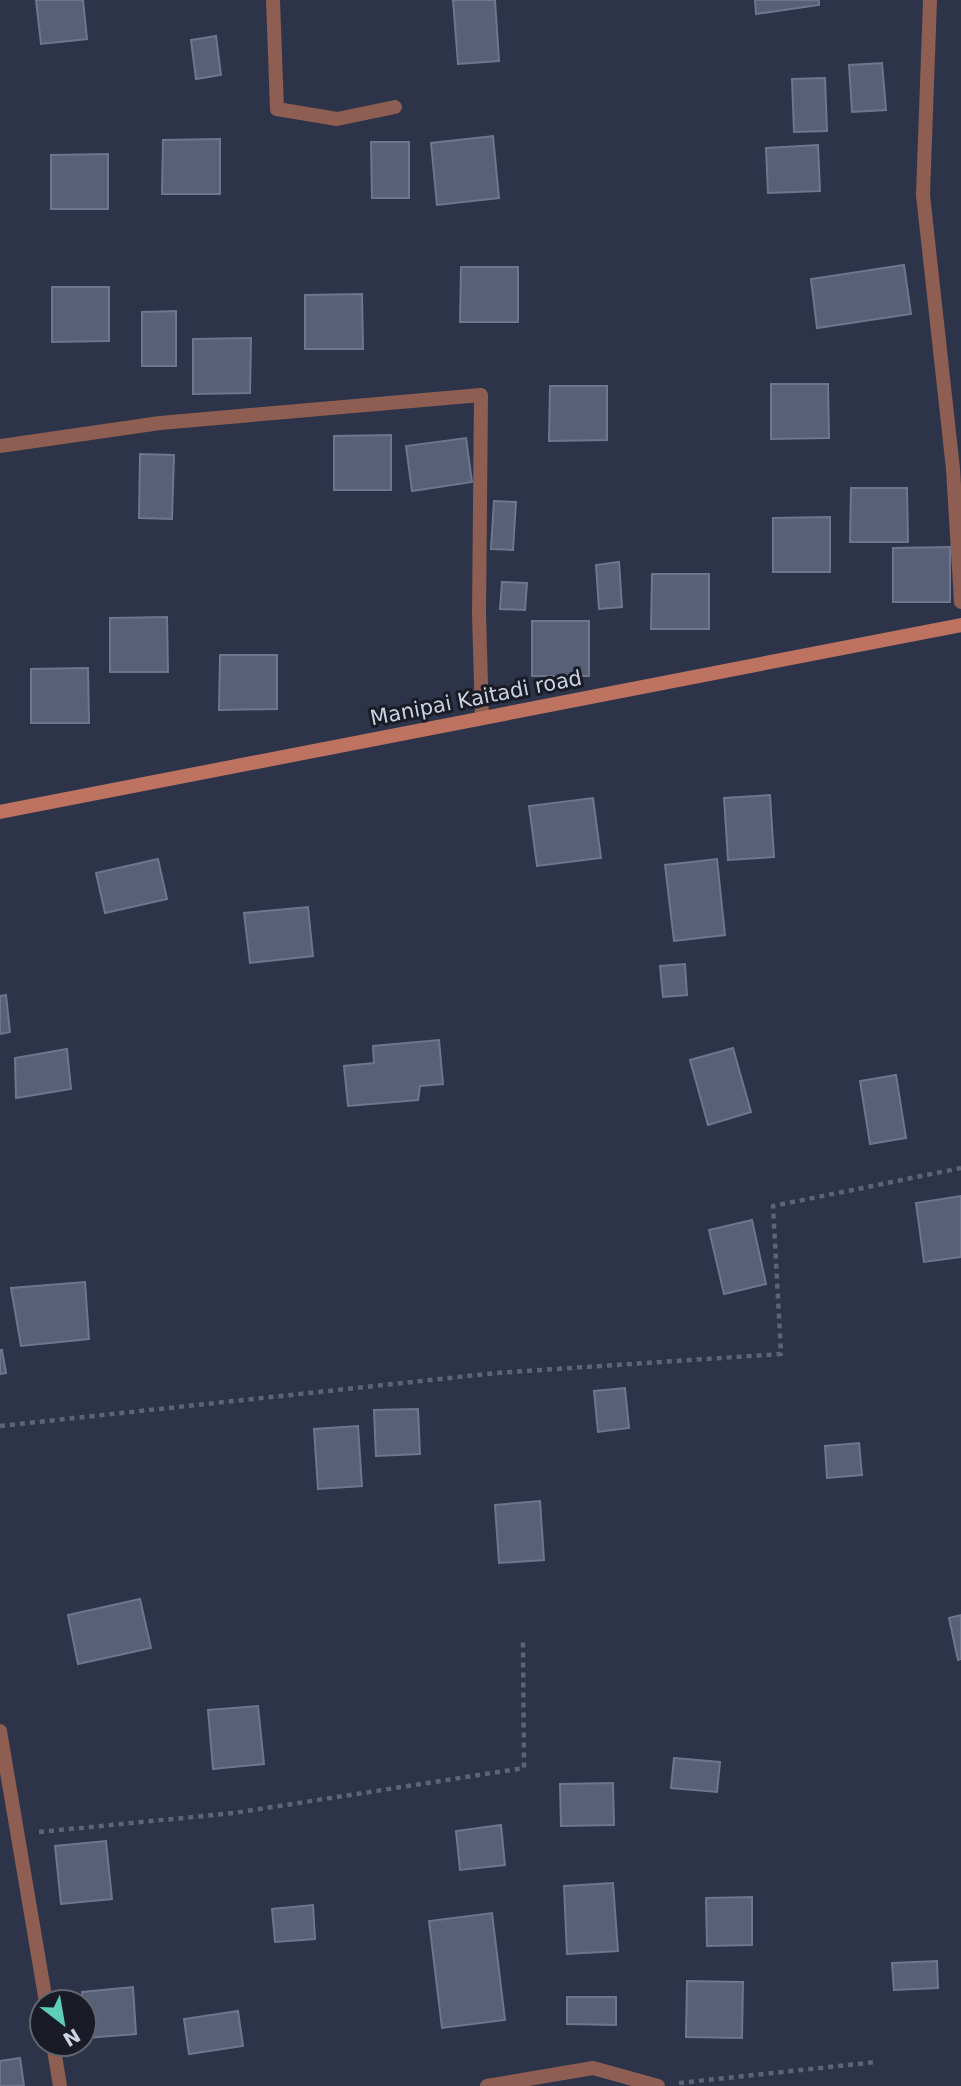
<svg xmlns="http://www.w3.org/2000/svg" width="961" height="2086" viewBox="0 0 961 2086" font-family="'DejaVu Sans',sans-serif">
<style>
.building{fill:#576077;stroke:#6d768e;stroke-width:2}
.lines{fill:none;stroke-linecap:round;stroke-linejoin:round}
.path{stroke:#5e6477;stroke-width:4.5;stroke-dasharray:5 5;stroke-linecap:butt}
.street{stroke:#8d5e51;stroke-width:14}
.secondary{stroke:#bd7360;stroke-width:14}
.labels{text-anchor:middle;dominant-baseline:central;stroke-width:6;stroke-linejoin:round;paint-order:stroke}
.street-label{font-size:21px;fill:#ccd2df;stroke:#191c26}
</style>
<rect width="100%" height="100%" fill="#2d3449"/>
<!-- building -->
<path class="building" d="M36 0H83L87 39 41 44Z
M453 0H495L499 61 458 64Z
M755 0H819V5L756 14Z
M216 36 221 75 196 79 191 40Z
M882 63 886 110 852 112 849 65Z
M825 78 827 131 794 132 792 79Z
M493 136 499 198 437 205 431 143Z
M220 139V194H162L163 140Z
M371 142H409V198H372Z
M818 145 820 191 768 193 766 148Z
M108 154V209H51V155Z
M904 265 911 314 817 328 811 279Z
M461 267H518V322H460Z
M52 287H109V341L52 342Z
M362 294 363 349H305V295Z
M176 311V366H142V312Z
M251 338 250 393 193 394V339Z
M771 384H828L829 438 771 439Z
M550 386H607V440L549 441Z
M391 435V490H334V436Z
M466 438 472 482 412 491 406 446Z
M140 454 174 455 172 519 139 518Z
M851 488H907L908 542H850Z
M494 501 516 502 513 550 491 549Z
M830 517V572H773V518Z
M950 547V602H893V548Z
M619 562 622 607 599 609 596 565Z
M652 574H709V629H651Z
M502 582 527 583 525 610 500 609Z
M167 617 168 672H110V618Z
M532 621H589V676H532Z
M220 655H277V709L219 710Z
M88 668 89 723H31V669Z
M770 795 774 857 728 860 724 798Z
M593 798 601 858 537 866 529 806Z
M158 859 167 899 105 913 96 873Z
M717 859 725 935 674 941 665 865Z
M308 907 313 956 250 963 244 913Z
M685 964 687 995 663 997 660 966Z
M6 995 10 1032 0 1034V996Z
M439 1040 443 1084 420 1086 418 1100 348 1106 344 1066 374 1063 373 1046Z
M733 1048 751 1112 708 1125 690 1060Z
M67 1049 71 1089 16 1098 15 1058Z
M896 1075 906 1138 870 1144 860 1081Z
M961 1196V1257L924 1262 916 1203Z
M752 1220 766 1284 724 1294 709 1230Z
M85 1282 89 1339 21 1346 11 1288Z
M0 1350H2L6 1373 0 1374Z
M625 1388 629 1428 598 1432 594 1391Z
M418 1409 420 1454 376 1456 374 1410Z
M358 1426 362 1486 318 1489 314 1429Z
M859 1443 862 1475 827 1478 825 1446Z
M540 1501 544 1560 499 1563 495 1505Z
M140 1599 151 1648 78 1664 68 1615Z
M961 1615V1659L958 1660 949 1618Z
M258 1706 264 1764 213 1769 208 1710Z
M674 1758 720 1762 717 1792 671 1788Z
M613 1783 614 1825 561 1826 560 1784Z
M501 1825 505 1865 460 1870 456 1831Z
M106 1841 112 1899 61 1904 55 1846Z
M613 1883 618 1951 567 1954 564 1886Z
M752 1897V1945L707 1946 706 1898Z
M313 1905 315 1939 275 1942 272 1909Z
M492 1913 505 2020 442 2028 429 1921Z
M937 1961 938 1988 894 1990 892 1963Z
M687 1981 743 1982 742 2038 686 2037Z
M133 1987 136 2034 86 2038 82 1992Z
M567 1997H616V2025L567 2024Z
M238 2011 243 2046 189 2054 184 2019Z
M20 2058 24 2086H0V2061Z"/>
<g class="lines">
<!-- path -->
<path class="path" d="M0 1426 496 1373 781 1354 773 1206 961 1168
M39 1832 234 1813 524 1768 523 1642
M679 2083 876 2062"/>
<!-- street -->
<path class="street" d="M273 0 277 109 337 119 395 107
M930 0 923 195 953 469 961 602
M0 446 160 423 481 395 479 614 482 718
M0 1731 46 2002
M53 2044 60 2086
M487 2086 593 2068 658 2086"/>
<!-- secondary -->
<path class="secondary" d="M0 812 961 625"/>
</g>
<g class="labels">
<!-- street labels -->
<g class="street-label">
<text transform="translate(476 698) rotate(-11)">Manipai Kaitadi road</text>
</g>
</g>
<!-- north arrow -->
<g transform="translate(63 2023) rotate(149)"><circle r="33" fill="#191c26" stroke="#616570" stroke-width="2"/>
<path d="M0-5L12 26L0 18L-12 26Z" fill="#5eceb8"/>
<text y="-10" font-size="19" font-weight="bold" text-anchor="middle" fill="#ccd2df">N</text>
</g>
</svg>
